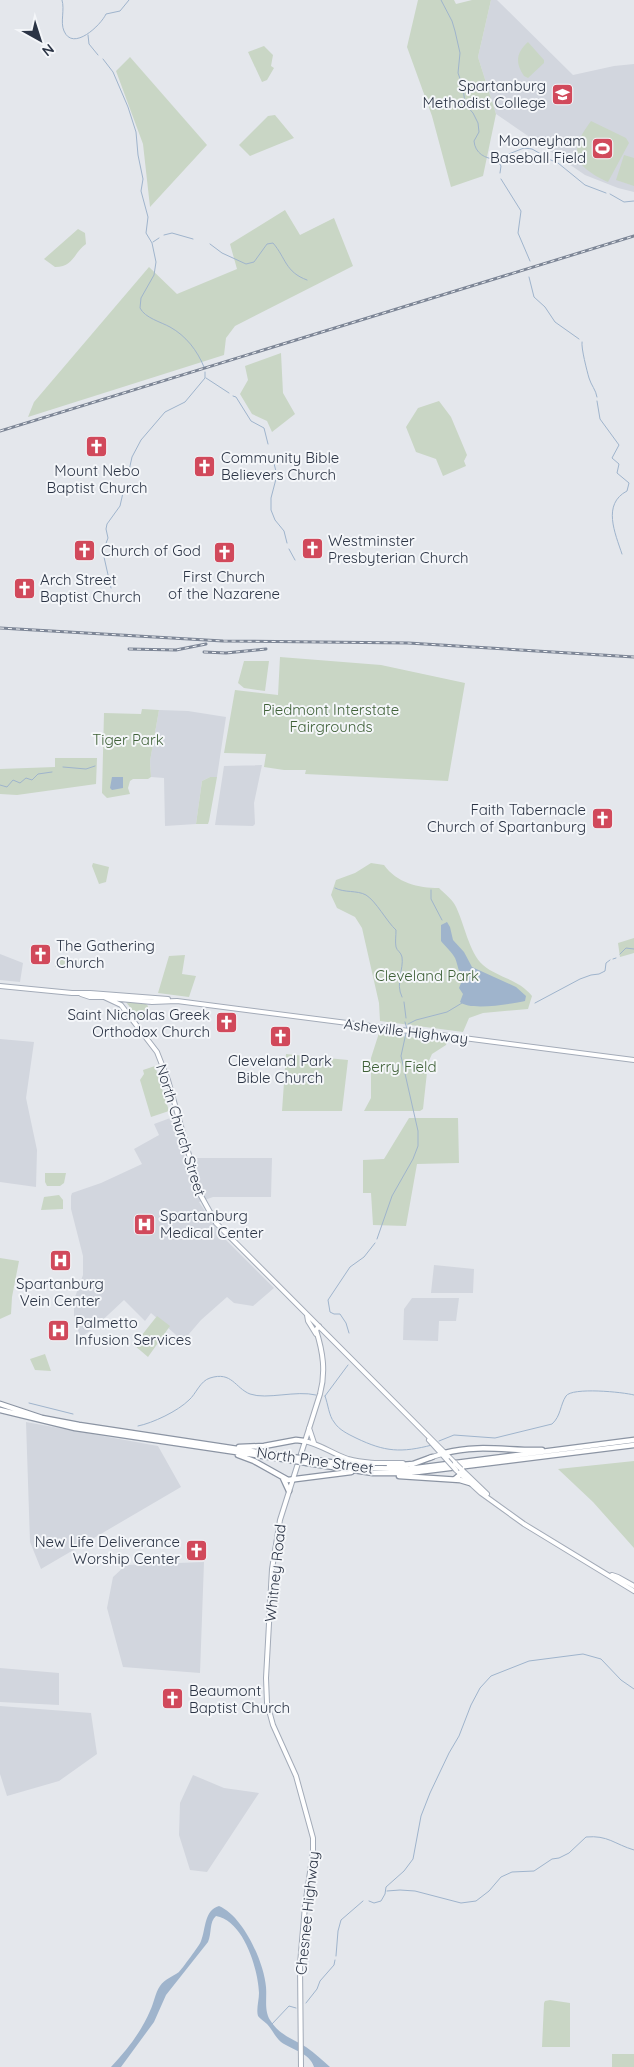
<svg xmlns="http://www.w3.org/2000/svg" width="634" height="2067" viewBox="0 0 634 2067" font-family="Quicksand,sans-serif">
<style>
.built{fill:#d2d6de}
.green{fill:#c9d6c5}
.water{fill:#9fb4cc}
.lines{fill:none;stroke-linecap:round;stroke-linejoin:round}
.stream{stroke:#9fb4cc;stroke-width:1}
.major-casing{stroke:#a3abb8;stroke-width:6}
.highway-casing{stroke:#8b94a3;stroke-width:7}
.major{stroke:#fff;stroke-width:4}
.highway{stroke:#fff;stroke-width:4.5}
.rail-casing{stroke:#7d8696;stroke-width:3}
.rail{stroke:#f4f6f9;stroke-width:1;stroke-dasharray:4;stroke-linecap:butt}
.major-bridge-casing{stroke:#a3abb8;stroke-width:6;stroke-linecap:butt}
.highway-bridge-casing{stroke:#8b94a3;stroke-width:7;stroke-linecap:butt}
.major-bridge{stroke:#fff;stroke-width:4}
.highway-bridge{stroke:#fff;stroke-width:4.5}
.labels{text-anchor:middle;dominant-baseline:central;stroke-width:4;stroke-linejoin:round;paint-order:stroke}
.poi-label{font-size:15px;fill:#2b3445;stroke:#f4f6f9;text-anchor:start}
.park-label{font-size:15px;fill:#3f6138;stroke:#f4f6f9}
.street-label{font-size:15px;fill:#2b3445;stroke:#f4f6f9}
</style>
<rect width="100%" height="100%" fill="#e4e7ec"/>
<!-- built -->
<path class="built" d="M491 0H497L573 75 614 66 634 64V192L618 188 585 175 496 114 478 57Z
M159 710 188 711 226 717 217 777H210L202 781 196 824 165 826 164 778 151 777 150 761Z
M262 765 254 803 255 824 253 826 215 825 224 766Z
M0 954 23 963 20 982 0 980Z
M0 1039 34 1042 26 1098 37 1150 36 1187 0 1182Z
M173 1117 185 1158H272L271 1197H213L199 1202 221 1235 274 1288 253 1306 234 1303 227 1297 201 1320 183 1341 151 1313 145 1321 124 1300 93 1329 81 1337 74 1321V1309L75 1297 83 1275V1256L71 1209V1196L72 1193 101 1183 142 1164 134 1149 159 1135 154 1124Z
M434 1265 474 1269 473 1293H431Z
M412 1298H459L456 1321H439L438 1341 403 1340 404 1309Z
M26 1422 158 1446 181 1487 41 1569 30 1542Z
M204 1562 200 1673 123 1667 107 1608 113 1577 126 1565Z
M0 1668 59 1673V1705L0 1702Z
M0 1706 91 1713 97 1754 59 1781 7 1796 0 1774Z
M193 1775 224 1788 259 1793 207 1872 190 1870 179 1835 180 1803Z"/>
<!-- green -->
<path class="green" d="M418 0H454L456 4 472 0H491L478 57 496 114 483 176 451 187 432 116 407 47Z
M528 42 544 60V63L528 78 524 76C515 63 516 53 528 42Z
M264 46 273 55 271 66 274 68 267 80 262 82 248 52Z
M130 57 207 145 150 207 143 144 116 71Z
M275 115 294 138 250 156 239 145 268 116Z
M591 121 626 138 629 143 608 182C574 166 567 153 591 121Z
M624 155 634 158V186L616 180Z
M285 210 300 235 334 218 353 266 235 326 226 338 224 355 28 417 34 402 149 267 177 294 237 269 230 244Z
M78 229 85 233 86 244C74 252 74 267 55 267L44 259Z
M281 353 283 393 295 414 272 432 267 421 252 414 240 394 248 380 245 366Z
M439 401 451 417 467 455 464 461 466 466 443 476 436 459 416 452 406 427 418 408Z
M280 657 381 665 465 683 448 781 305 774 306 770H284L264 767 266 754 224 753 235 690 278 695Z
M244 661H269L265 691 244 688 238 683Z
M142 709 159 710 150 761 151 777 148 779H133L130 781 128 788 130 794 107 798 102 793 104 713 141 714Z
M55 758H97L96 784 17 795 0 794V769L55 767Z
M210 777H217L209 821 208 824H196L202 781Z
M93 863 109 867 106 882 99 884 92 866Z
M371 863 384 865C397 883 418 888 439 888 445 894 451 898 455 905 464 922 469 953 483 965 498 978 519 979 532 996L528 1009 483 1013 469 1018 463 1032 380 1021 379 1003 362 928 355 917 337 908 331 895 336 880 355 873Z
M634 938V953L620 957 618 943Z
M185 955 182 974 196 976 189 997 158 993 169 956Z
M57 957 80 960 79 966 55 967Z
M126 1002 146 1004 148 1006 145 1016 139 1019Z
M379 1033 447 1042 446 1045 432 1054 428 1063 423 1109 420 1111H364L371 1098V1058Z
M286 1054 348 1060 342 1111H282Z
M155 1066 169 1111 151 1117 140 1080 144 1074 143 1070Z
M409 1118H458L459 1163 417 1164 406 1226 373 1225 371 1193H363V1160L384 1159Z
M45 1173H66L64 1183 60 1186H47L45 1182Z
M59 1195 63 1200V1209L41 1210 44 1197Z
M0 1258 19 1261 12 1297 11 1314 0 1319Z
M157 1316 170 1326 148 1357 134 1345Z
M45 1354 51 1371 35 1370 30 1359Z
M634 1461V1548L593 1502 558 1469Z
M550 2000 570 2003V2047H542L544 2003 545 2001Z
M612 2054H634V2067H612Z"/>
<!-- water -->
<path class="water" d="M112 777H123V788L112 790 110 788Z
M447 922 450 927 453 940 464 952 472 967 516 987 526 996 525 1001C511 1004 470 1011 460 1002L463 994 459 988 463 978C458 972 458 965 455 958 451 951 446 947 441 941V925Z
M219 1906C243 1916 264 1962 266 1987 267 1998 264 2010 270 2020 279 2035 293 2039 306 2047 315 2053 322 2060 330 2067H314C310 2053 292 2050 281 2042 275 2037 272 2029 267 2024 264 2021 260 2019 258 2016 256 2010 259 2000 259 1993 258 1969 244 1921 216 1916 209 1922 212 1933 208 1942L166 1995 154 2022 121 2067H111C127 2050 141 2032 150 2011 154 2003 155 1993 160 1986 165 1979 172 1977 179 1972 181 1970 200 1945 201 1941 206 1929 204 1910 219 1906Z"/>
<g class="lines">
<!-- stream -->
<path class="stream" d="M62 0C65 10 60 22 64 31 73 52 101 25 106 14L120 11 129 0
M441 0 452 21 455 31 460 53 458 73 463 87 465 104 473 113 478 123 479 132 474 141C475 153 485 159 496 159L524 148 532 149 541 154
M88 35 89 44 98 55
M103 59 113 72 128 107 136 132 138 155 143 179 141 191 148 217 146 233 152 243 156 262 154 275 141 298 140 308C145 318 161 322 170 327 186 336 197 350 204 367
M546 158 558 163 585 185 606 193
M497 160 501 166 500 173
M501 179 521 211 518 233 530 261
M610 194 624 202 634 201
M164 235 172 233 193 239
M153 242 159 238
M210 244 222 253 246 264 254 262 267 244 273 243C286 258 285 272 307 280
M529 277 534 297 545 307 555 322 579 339
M582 342C581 348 587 371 589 378 591 385 596 390 597 397
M206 378 229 393
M233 396 236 397 251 421 264 428 268 444
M597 401 600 419 619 445 612 458 619 464 617 473 629 483 627 491C602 504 615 533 622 554
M272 456 277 475 271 498V510L275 520 284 531 287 543
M128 475 132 457 141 440 165 412 185 402 205 378V372
M105 546 108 538 106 529 107 524 120 506 125 484
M289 549 295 560
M104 557 111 588
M63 767 86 769 95 766
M0 785 7 787 13 780 20 783 26 778 32 780 38 774 52 772
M335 888C344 893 357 890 366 895 376 901 387 922 396 930 396 936 395 942 396 947 397 951 401 952 402 957 404 969 395 983 402 997
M431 890V899L442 920
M620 954 626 948 634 949
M613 959 616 958
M404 1002 406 1018
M535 1003 580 979 591 975 599 974 605 971 606 963 610 960
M405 1022 407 1029
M408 1024 416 1020 447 1012 462 1003
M377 1239 392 1196 413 1159 418 1146V1131L401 1056 406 1033
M349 1333 346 1323 340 1314H334L330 1312 328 1300 350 1267 364 1257 375 1243
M325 1396C328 1404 329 1416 334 1422 339 1430 348 1434 356 1438 385 1452 401 1453 432 1445
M325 1396 348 1365
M29 1403 73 1414
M138 1426C153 1423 178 1411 189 1400 196 1394 200 1381 210 1378 232 1371 235 1388 250 1394 267 1400 296 1390 316 1395
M439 1441 454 1435 495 1438 552 1424C561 1416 560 1405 566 1396 572 1387 623 1392 634 1395
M387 1891 400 1890 415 1891 461 1903 476 1901 489 1891 501 1877 512 1872 534 1871 552 1859 559 1858 569 1853 586 1837C608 1835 614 1844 634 1850
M369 1901 374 1903 381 1901 385 1894 386 1887 404 1871 413 1859 421 1816 430 1793 449 1753 459 1736 471 1705 480 1688 491 1676 529 1661 583 1654 601 1659 621 1680 634 1689
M336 1956 338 1931 341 1920 363 1901
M306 2003 317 1989 320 1981 334 1965 335 1960
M272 2024 289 2006 296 2008"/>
<defs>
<path id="major" d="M0 986 72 993H90L168 999
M81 994 90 997H104L121 1005 157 1052 168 1080 200 1194 216 1223 455 1463
M109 998 152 1002 177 1001 634 1060
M307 1315 308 1321 316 1334
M309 1428 314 1443
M429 1440 447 1460
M304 1441C320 1444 333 1454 348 1459 365 1464 385 1463 403 1463
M429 1458 445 1453
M461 1469 487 1494
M456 1470 481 1493 524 1524 634 1591
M612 1575 618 1577 634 1586
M301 2067 300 1964 305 1906 313 1852V1838L296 1776 273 1725 267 1703 266 1678 272 1569 280 1520 320 1394C326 1372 323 1352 316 1330L319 1326"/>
<path id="highway" d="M0 1404 42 1418 79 1425 291 1457
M0 1410 75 1428 290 1460
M239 1447 264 1446 296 1440 304 1441
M445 1453C478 1444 509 1451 542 1450
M238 1455 254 1461 288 1480 351 1472
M308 1459 372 1468 409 1469 634 1440
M307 1463 373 1473H409L634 1445
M389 1466 413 1464 432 1457
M399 1476 460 1480 470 1483
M283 1478 289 1491
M455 1479 461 1474 462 1470"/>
</defs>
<!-- major casing -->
<use href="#major" class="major-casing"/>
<!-- highway casing -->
<use href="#highway" class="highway-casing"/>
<!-- major -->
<use href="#major" class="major"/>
<!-- highway -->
<use href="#highway" class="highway"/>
<defs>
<path id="rail" d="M0 431 634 236
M0 628 223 641 408 643 634 657
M129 649 176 650 206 644
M204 652 226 653 266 649"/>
</defs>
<!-- rail casing -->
<use href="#rail" class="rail-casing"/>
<!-- rail -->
<use href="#rail" class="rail"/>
<defs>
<path id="major-bridge" d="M447 1460 456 1470
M455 1463 461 1469"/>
<path id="highway-bridge" d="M291 1457 308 1459
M290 1460 307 1463"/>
</defs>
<!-- major-bridge casing -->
<use href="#major-bridge" class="major-bridge-casing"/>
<!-- highway-bridge casing -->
<use href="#highway-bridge" class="highway-bridge-casing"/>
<!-- major-bridge -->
<use href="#major-bridge" class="major-bridge"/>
<!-- highway-bridge -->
<use href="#highway-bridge" class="highway-bridge"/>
</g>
<!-- icons -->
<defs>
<symbol id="university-square" viewBox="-11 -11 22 22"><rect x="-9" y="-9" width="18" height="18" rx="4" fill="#d1495b" stroke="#f4f6f9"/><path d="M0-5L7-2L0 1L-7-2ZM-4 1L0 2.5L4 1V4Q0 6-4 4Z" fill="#fff"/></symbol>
<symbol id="stadium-square" viewBox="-11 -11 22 22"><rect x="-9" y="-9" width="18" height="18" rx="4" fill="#d1495b" stroke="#f4f6f9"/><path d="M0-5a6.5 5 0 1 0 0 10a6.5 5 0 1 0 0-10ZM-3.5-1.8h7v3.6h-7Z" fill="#fff"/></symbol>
<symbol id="church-square" viewBox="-11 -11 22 22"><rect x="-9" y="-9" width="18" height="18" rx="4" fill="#d1495b" stroke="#f4f6f9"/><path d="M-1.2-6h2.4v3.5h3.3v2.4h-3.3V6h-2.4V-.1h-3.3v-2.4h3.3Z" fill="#fff"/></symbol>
<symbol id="hospital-square" viewBox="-11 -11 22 22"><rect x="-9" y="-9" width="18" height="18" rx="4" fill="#d1495b" stroke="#f4f6f9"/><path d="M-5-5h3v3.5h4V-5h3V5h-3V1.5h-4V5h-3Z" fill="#fff"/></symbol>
</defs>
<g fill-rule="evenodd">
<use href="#university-square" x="550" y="82" width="25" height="25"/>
<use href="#stadium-square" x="590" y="136" width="25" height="25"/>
<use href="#church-square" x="84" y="434" width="25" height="25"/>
<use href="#church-square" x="192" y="454" width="25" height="25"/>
<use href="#church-square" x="300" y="536" width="25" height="25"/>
<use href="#church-square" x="72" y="538" width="25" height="25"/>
<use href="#church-square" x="212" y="540" width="25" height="25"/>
<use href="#church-square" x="12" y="576" width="25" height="25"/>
<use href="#church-square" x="590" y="806" width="25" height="25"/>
<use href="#church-square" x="28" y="942" width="25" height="25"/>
<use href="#church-square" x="214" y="1010" width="25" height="25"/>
<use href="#church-square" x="268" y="1024" width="25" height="25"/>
<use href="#hospital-square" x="132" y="1212" width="25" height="25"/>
<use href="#hospital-square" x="48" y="1248" width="25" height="25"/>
<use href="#hospital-square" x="46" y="1318" width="25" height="25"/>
<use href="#church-square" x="184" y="1538" width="25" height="25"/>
<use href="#church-square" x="160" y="1686" width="25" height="25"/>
</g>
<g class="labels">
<!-- poi labels -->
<g class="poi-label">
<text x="546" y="85" text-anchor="end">Spartanburg<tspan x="546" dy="17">Methodist College</tspan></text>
<text x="586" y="140" text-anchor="end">Mooneyham<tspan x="586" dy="17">Baseball Field</tspan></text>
<text x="221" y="457">Community Bible<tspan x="221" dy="17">Believers Church</tspan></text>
<text x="97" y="470" text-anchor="middle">Mount Nebo<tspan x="97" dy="17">Baptist Church</tspan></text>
<text x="328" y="540">Westminster<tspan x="328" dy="17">Presbyterian Church</tspan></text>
<text x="101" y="550">Church of God</text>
<text x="224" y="576" text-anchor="middle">First Church<tspan x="224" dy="17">of the Nazarene</tspan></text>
<text x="40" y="579">Arch Street<tspan x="40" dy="17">Baptist Church</tspan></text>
<text x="586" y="809" text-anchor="end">Faith Tabernacle<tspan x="586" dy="17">Church of Spartanburg</tspan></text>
<text x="56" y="945">The Gathering<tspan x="56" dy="17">Church</tspan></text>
<text x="210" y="1014" text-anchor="end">Saint Nicholas Greek<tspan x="210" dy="17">Orthodox Church</tspan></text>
<text x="280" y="1060" text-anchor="middle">Cleveland Park<tspan x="280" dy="17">Bible Church</tspan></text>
<text x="160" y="1215">Spartanburg<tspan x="160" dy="17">Medical Center</tspan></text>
<text x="60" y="1283" text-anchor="middle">Spartanburg<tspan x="60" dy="17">Vein Center</tspan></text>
<text x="75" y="1322">Palmetto<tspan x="75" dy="17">Infusion Services</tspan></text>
<text x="180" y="1541" text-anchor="end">New Life Deliverance<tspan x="180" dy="17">Worship Center</tspan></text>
<text x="189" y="1690">Beaumont<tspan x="189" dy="17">Baptist Church</tspan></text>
</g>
<!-- park labels -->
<g class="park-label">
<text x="331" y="709">Piedmont Interstate<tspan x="331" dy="17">Fairgrounds</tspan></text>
<text x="128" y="739">Tiger Park</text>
<text x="427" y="975">Cleveland Park</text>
<text x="399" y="1066">Berry Field</text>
</g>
<!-- street labels -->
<g class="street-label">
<text transform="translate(406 1031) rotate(7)">Asheville Highway</text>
<text transform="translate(181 1130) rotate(73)">North Church Street</text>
<text transform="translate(315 1460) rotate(8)">North Pine Street</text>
<text transform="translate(275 1573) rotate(-84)">Whitney Road</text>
<text transform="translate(307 1913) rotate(-84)">Chesnee Highway</text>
</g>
</g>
<!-- north arrow -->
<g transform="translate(40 40) rotate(141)" stroke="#f4f6f9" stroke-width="4" paint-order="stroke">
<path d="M0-4L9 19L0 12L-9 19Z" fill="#2b3445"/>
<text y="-8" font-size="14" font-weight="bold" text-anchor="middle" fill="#2b3445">N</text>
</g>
</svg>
